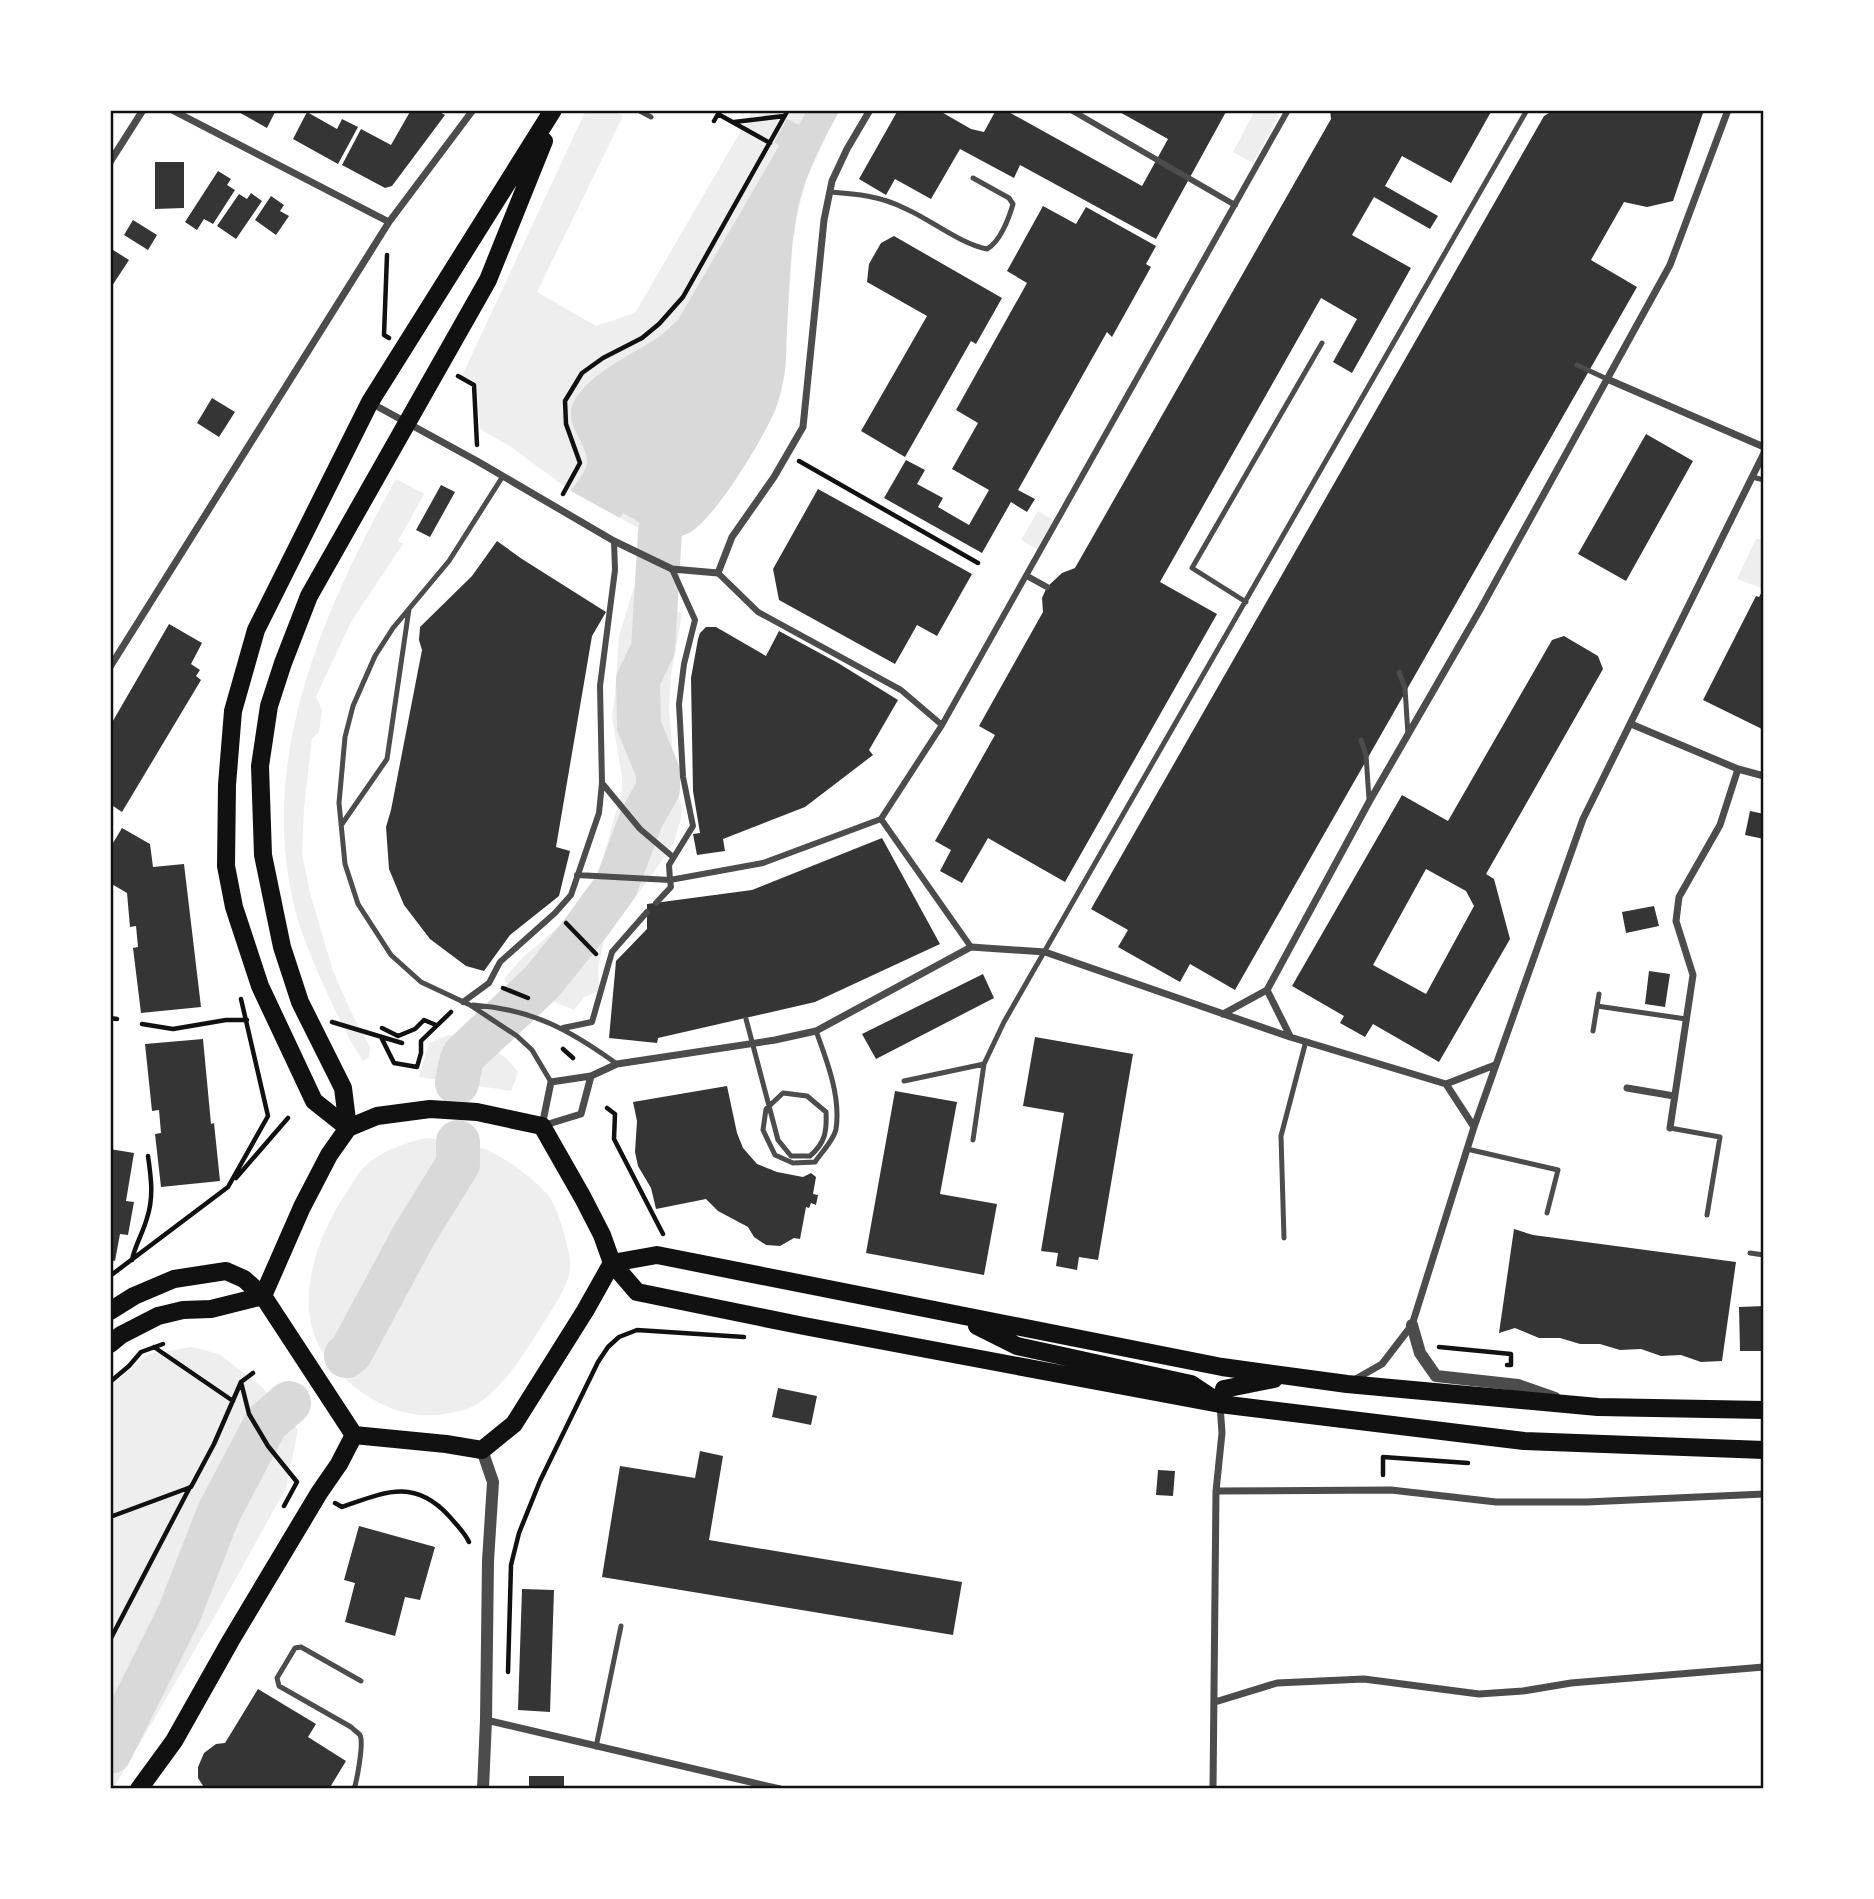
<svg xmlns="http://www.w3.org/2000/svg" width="1874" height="1899" viewBox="0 0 1874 1899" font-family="Overpass,sans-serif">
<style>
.green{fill:#eee}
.water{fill:#d9d9d9}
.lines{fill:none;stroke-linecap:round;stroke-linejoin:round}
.river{stroke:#d9d9d9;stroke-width:44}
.building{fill:#353535;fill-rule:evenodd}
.path{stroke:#111;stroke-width:4.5}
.service{stroke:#4c4c4c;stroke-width:5}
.pedestrian{stroke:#4c4c4c;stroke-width:6}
.minor{stroke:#4c4c4c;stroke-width:7}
.tertiary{stroke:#4c4c4c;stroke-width:12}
.primary{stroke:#111;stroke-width:18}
.neatline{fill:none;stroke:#111;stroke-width:2.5}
</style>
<rect width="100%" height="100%" fill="#fff"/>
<!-- green -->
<path class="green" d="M586 110H612L623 116 537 292 596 326 635 313 753 110H840L828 132 807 178 799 207 793 240 784 373 776 406 762 436 742 468 702 522 689 533 675 537 651 535 571 491 508 445 480 429 476 382 462 376Z
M1255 110H1270L1279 115 1253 163 1233 152Z
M396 479 424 494 398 541 403 544 351 622 316 697 322 710 319 732 312 738 304 808 302 854 310 893 333 971 350 1010 370 1047 369 1057 363 1061C347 1037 336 1012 324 986 311 957 298 927 292 896 260 751 327 603 396 479Z
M1038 511 1055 521 1038 550 1021 540Z
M1756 539H1764V589L1737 579Z
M634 587 652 594 682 614 671 675 669 709 675 781 682 810 680 822 674 842 661 862 604 941 598 967 599 991 584 997 574 1010 505 982V978L522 958 575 913 584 903 601 865 622 790V777L612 717 615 695 619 636Z
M449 1035C477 1042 502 1047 518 1073L511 1091 419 1077 429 1043Z
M426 1138C436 1138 442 1142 451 1143 461 1144 473 1145 482 1148 501 1154 539 1182 550 1198 557 1209 562 1225 565 1238 568 1249 572 1263 569 1274 565 1293 546 1318 536 1335 519 1361 502 1389 474 1406 467 1410 457 1411 449 1413 401 1423 358 1397 329 1361 289 1312 315 1240 346 1193 352 1185 357 1174 364 1167 381 1151 404 1143 426 1138Z
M192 1347 219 1354 262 1387 298 1430 286 1488 220 1607 113 1789H110V1386L149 1354Z"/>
<!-- water -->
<path class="water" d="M807 110H840C823 140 806 173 798 207 790 247 789 288 787 329 786 345 787 361 784 377 782 387 780 398 776 408 765 436 715 519 689 533 675 540 656 538 643 530L645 526 623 513 620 518 571 491C576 483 586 472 587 463 588 447 572 432 571 416 569 384 630 355 653 341 662 335 670 327 678 320L779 146 774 142 787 119 799 125Z"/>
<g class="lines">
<!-- river -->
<path class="river" d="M457 1083 461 1062 464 1055 542 982 584 930 616 886 642 817 658 789V772L639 726 638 680 653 649 660 532 681 479
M346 1356 351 1352 414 1235 458 1164V1142
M110 1752 179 1614 219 1512 266 1423 289 1403"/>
</g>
<!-- building -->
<path class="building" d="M235 110H276L267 128Z
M411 110H436L445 115 392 186 385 188 342 165 361 129 391 145Z
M898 110H938L971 129 984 132 996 110H1005L1142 186 1168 139 1116 110H1227L1156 239 1020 165 1014 178 960 149 931 199 895 179 886 195 859 179Z
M1330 110H1492L1451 183 1402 156 1385 186 1438 216 1430 229 1374 197 1352 235 1411 268 1352 373 1333 362 1357 319 1321 298 1160 582 1217 614 1065 882 988 838 962 883 940 871 951 850 935 841 995 735 979 726 1043 612 1042 598 1047 587 1062 573 1075 568 1331 119Z
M1554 110H1704L1673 201 1647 207 1624 202 1591 260 1637 287 1235 990 1190 964 1180 982 1118 947 1128 930 1091 909 1544 116Z
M307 112 337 129 342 119 358 127 338 164 293 139Z
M155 162H184V208L155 209Z
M218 171 231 179 227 185 235 190 213 224 204 219 197 230 185 222Z
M251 193 262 201 236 239 217 226 239 194 247 199Z
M271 196 284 205 280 211 289 216 276 235 255 220Z
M1043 206 1076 224 1086 207 1156 246 1146 264 1151 267 1112 337 1107 332 1018 490 1035 499 1027 512 1011 502 982 553 884 498 906 460 925 470 917 484 943 498 938 507 969 525 989 490 952 469 978 423 956 410 1027 283 1007 271Z
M133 220 157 235 148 250 124 235Z
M894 236 1002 298 976 344 971 341 905 457 861 431 927 316 867 282 869 264 881 243Z
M110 248 129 260 110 289Z
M212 398 235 412 219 437 197 423Z
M1646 434 1693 461 1626 581 1578 554Z
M441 485 455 492 430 537 416 530Z
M818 489 972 574 937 636 917 625 895 664 779 600 773 569Z
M497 541 522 559 606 612 592 636 556 847 570 851 559 896 510 935 484 971 466 966 430 939 404 905 389 869 386 827 391 810 422 650 419 640 420 627 472 576Z
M1764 588V730L1703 700 1756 596 1759 597Z
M169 624 202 643 191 664 200 670 196 676 201 680 122 812 110 804V726Z
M706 627H716L766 656 779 631 838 663 898 700 869 750 873 755 805 807 723 839 725 851 697 855 693 834 700 833 693 791 691 678 698 639 700 633Z
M1564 636 1598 656 1603 669 1486 874 1494 879 1510 939 1439 1062 1373 1024 1365 1037 1340 1023 1344 1016 1292 986 1402 795 1448 821 1552 640ZM1426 869 1466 891 1474 906 1426 994 1373 965Z
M1750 811 1764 814V839L1745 835Z
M122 828 150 844 153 867 184 864 201 1007 141 1013 133 948 138 947 136 926 130 927 127 893 110 883V848Z
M882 838 940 944 815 1002 658 1038 657 1043 609 1038 616 961 647 929V904L752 890Z
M1654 906 1659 926 1626 933 1622 912Z
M1649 971 1670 974 1665 1007 1645 1004Z
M983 974 994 998 876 1059 862 1034Z
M1035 1037 1133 1054 1098 1260 1079 1257 1077 1270 1056 1266 1058 1253 1041 1251 1064 1113 1023 1106Z
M203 1039 211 1124 214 1123 220 1181 161 1187 155 1134 161 1133 159 1110 152 1111 145 1044Z
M727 1086 737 1133 743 1148 757 1164 777 1172 803 1177 811 1173 816 1177 813 1194 818 1195 816 1205 811 1203 809 1208 806 1207 800 1239 794 1238 780 1246 766 1245 754 1237 748 1227 718 1211 706 1199 656 1209 651 1188 638 1166 635 1152 637 1121 633 1102Z
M895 1091 957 1102 940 1194 997 1204 984 1275 866 1253Z
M110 1149 134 1153 126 1201 134 1202 128 1235 120 1234 115 1261 110 1260Z
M1514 1229 1533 1235 1736 1262 1722 1361 1701 1362 1681 1355 1661 1356 1641 1349 1620 1350 1600 1344H1580L1560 1338H1539L1515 1328 1499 1333Z
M1764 1306V1351H1740L1739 1307Z
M778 1388 817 1396 811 1425 772 1417Z
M700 1451 723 1456 709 1540 962 1582 953 1635 602 1577 620 1466 695 1478Z
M1158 1470 1175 1471 1173 1496 1156 1495Z
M359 1526 435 1547 420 1600 405 1597 395 1636 345 1622 355 1583 344 1580Z
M522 1589 554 1590 550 1712 518 1710Z
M258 1689 316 1724 308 1737 346 1761 329 1789H205L198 1778V1767L204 1753 216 1744 225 1743Z
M529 1776H564V1789H529Z"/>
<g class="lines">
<!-- path -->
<path class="path" d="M714 121 718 114 770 143
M734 122 784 116
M387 255 384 335 389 338
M458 376 474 385 477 445
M799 461 978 563
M563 494 580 463 566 424 565 401 582 373 603 358 642 338 659 324 683 297 788 110
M566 923 596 954
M503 988 528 998
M110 1018 117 1019
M332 1022 402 1043
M142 1024 173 1029 226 1020H247
M382 1028 398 1036 415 1029 424 1020 436 1025
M381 1037 394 1063 417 1067 421 1053V1041L451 1012
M563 1049 573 1058
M607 1108 615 1114 614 1139 663 1234
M236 1178 288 1118
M132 1260C135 1245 143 1233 147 1218 154 1197 151 1177 148 1156
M110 1276 228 1187 268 1116 241 999
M154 1347 233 1401
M1439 1347 1511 1354V1365H1507
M110 1382 129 1366 141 1352 163 1344
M241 1382 253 1373
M1383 1475V1457L1468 1463
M335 1503 342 1507C385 1492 414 1478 449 1516 456 1524 465 1533 469 1542
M110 1517 191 1487 214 1444 241 1382 249 1414 268 1446 297 1482 284 1506
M110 1640 190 1487
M508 1672 511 1565 519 1533 540 1481 598 1362 608 1347 619 1337 637 1330 744 1337"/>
<!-- service -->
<path class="service" d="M638 110 651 117
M830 192C857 194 880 196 904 208 930 219 960 244 987 249 1000 242 1009 218 1013 204L1009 198 973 178
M1577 365 1607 379
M503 476 449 561 393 628 375 656 353 706 345 737 339 803 345 864 358 904 391 955 421 982 470 1005 517 1036 532 1050 551 1082
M1752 477 1764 480
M1246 602 1192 568 1322 343
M1399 672 1405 688 1408 735
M1361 740 1366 755 1369 799
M342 824 387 759 409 609
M473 1005C532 1009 570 1030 617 1064
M1597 1006 1686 1019
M746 1019 778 1140 791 1156H810C825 1143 827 1132 826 1112L807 1096 783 1093 766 1109 763 1130 775 1155 793 1163 815 1162C821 1153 834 1140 836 1129 841 1097 827 1061 816 1031
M1593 1031 1599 994
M904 1081 984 1064
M1670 1128 1720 1137 1707 1215
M973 1140 984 1064 1004 1022 1527 110
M1467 1149 1558 1170 1547 1213
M1284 1238 1281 1136 1306 1041
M1750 1253 1764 1255
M596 1747 621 1626
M354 1789C357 1780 364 1743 360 1735 357 1732 354 1730 351 1727L279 1686 277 1678 295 1648 301 1647 361 1681"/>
<!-- pedestrian -->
<path class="pedestrian" d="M1071 110 1235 205
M672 569 695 620 684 664 679 704 683 777 693 826 669 865 670 880 763 863 881 819 942 725 1288 110
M718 573 758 612 901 690 942 725
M1027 576 1047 587
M602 783 640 829 673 857
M881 819 971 947
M577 875 670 880 671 887 656 903
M463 1002 489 983 500 962 555 913 571 895 599 813 602 783 600 686 615 570 614 541
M563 1028 592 1022 612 952 647 912"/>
<!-- minor -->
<path class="minor" d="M172 110 389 222
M110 162 143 110
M1607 379 1764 447
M371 403 477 461 614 541 672 569 718 573 732 537 774 477 803 427 824 220 832 181 847 149 870 110
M110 667 389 222 473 110
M1631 724 1738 769 1764 776
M1267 990 1290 1036
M1223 1014 1267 990 1369 802 1481 608 1670 265 1728 110
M591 1076 581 1114 542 1126 551 1082 591 1076 617 1064 775 1040 816 1031 971 947 1045 952 1290 1037 1446 1084 1474 1127
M1446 1084 1495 1065
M1627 1088 1674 1096
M1670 1128 1693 975 1676 921 1679 897 1720 825 1738 769
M1354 1380 1382 1364 1412 1325 1474 1127 1583 819 1764 453
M1216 1491 1391 1490 1496 1502H1587L1764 1494
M1215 1702 1277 1683 1364 1679 1479 1694 1523 1691 1571 1683 1764 1667
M486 1720 780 1789
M1213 1789 1216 1491 1222 1433 1220 1405"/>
<!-- tertiary -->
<path class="tertiary" d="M1412 1325 1420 1353 1436 1376 1518 1385 1555 1398
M482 1450 493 1482 488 1561 486 1720 483 1789"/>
<!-- primary -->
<path class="primary" d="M348 1128 314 1101 260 986 234 907 226 866 227 785 233 711 256 630 370 402 553 110
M348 1128 343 1088 300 1002 282 947 263 855 260 766 269 706 283 663 309 596 488 280 544 141
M612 1263 657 1255 1222 1367 1347 1384 1598 1407 1764 1410
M263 1296 302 1207 329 1155 348 1128 377 1116 430 1109 477 1112 542 1126 583 1198 602 1235 612 1263 637 1292 804 1326 1220 1404 1524 1441 1764 1450
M110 1311 134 1296 174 1279 226 1271 244 1279 263 1296 354 1435
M977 1326 1017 1346 1191 1384 1215 1400
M110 1344 121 1335 158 1316 183 1310 211 1309 263 1296
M1220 1404 1224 1389 1274 1379
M354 1435 446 1444 482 1450 514 1424 585 1311 612 1263
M139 1789 174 1741 231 1640 319 1493 339 1464 354 1435"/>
</g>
<!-- border -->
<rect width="1874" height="1899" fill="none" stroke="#ffffff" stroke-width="224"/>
<rect x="112" y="112" width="1650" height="1675" class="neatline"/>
</svg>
